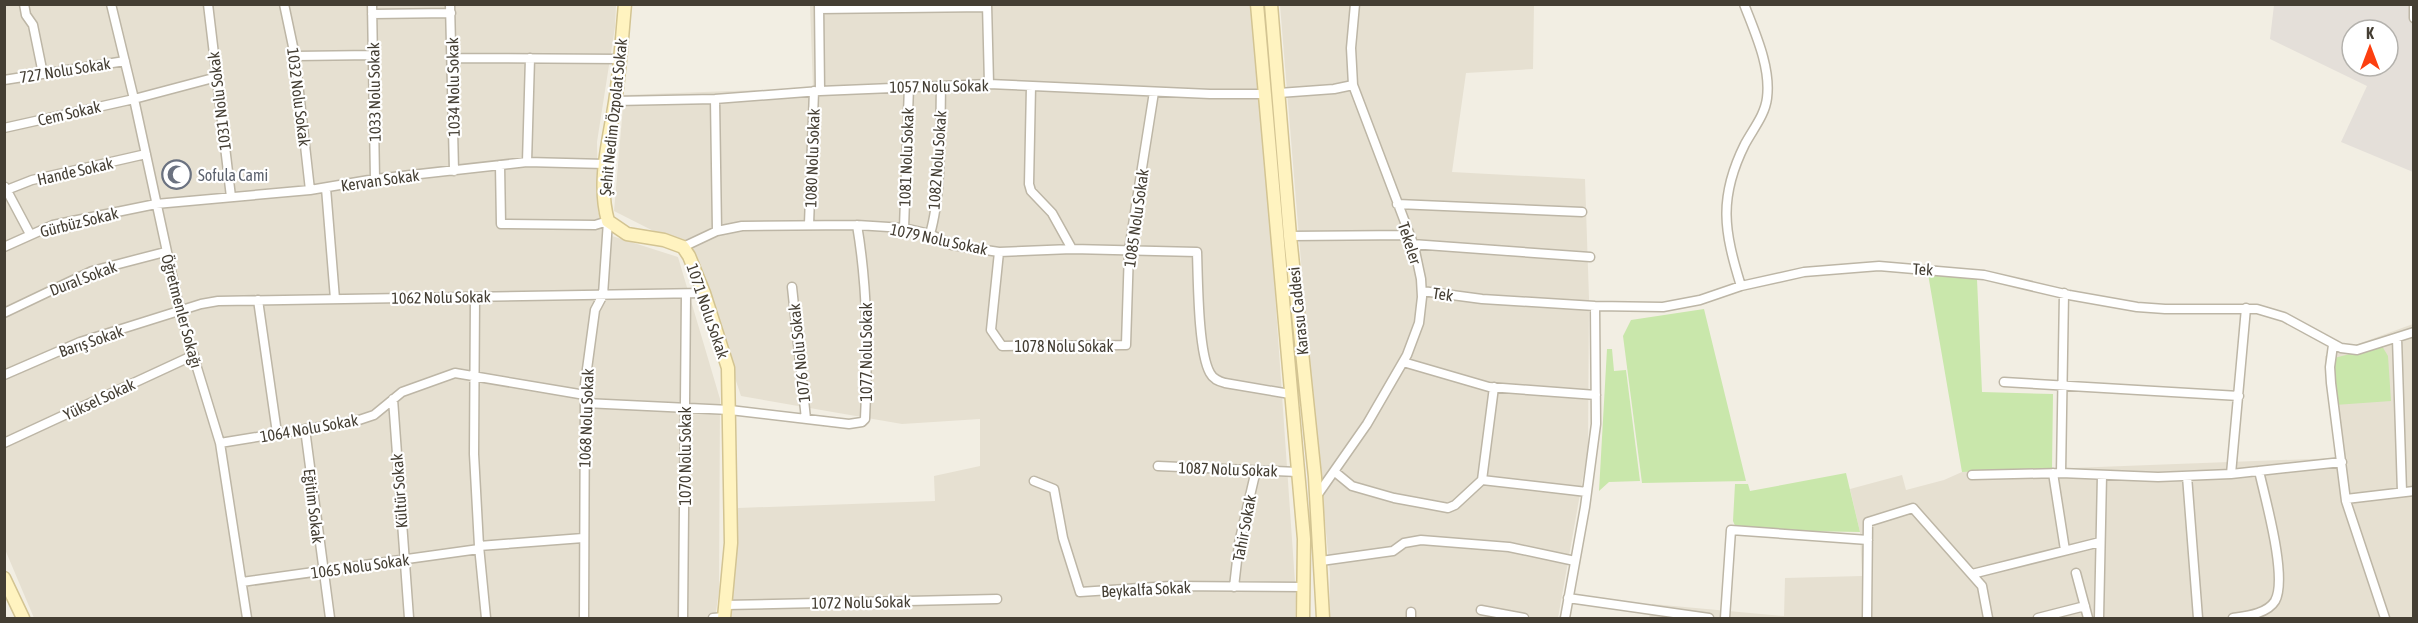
<svg xmlns="http://www.w3.org/2000/svg" width="2418" height="623" viewBox="0 0 2418 623" font-family="'Asap Condensed',sans-serif">
<style>
.residential{fill:#e6e0d1}
.industrial{fill:#e4dfd9;fill-rule:evenodd}
.green{fill:#c9e7ab}
.lines{fill:none;stroke-linecap:round;stroke-linejoin:round}
.street-casing{stroke:#bdb6a6;stroke-width:11}
.secondary-casing{stroke:#d3c492;stroke-width:15}
.street{stroke:#fff;stroke-width:8}
.secondary{stroke:#fff3c0;stroke-width:12}
.labels{text-anchor:middle;dominant-baseline:central;stroke-width:4.5;stroke-linejoin:round;paint-order:stroke}
.street-label{font-size:16px;fill:#443e33;stroke:#fff}
.worship-label{font-size:16px;fill:#5b616d;stroke:#fff;text-anchor:start}
</style>
<rect width="100%" height="100%" fill="#f2eee3"/>
<!-- residential -->
<path class="residential" d="M4 5H616L615 27 597 142 598 212 612 236 678 257 720 399 719 591 715 618H34L4 547Z
M810 5H1255L1296 597 1295 618H730L738 508 935 501 934 476 980 466V419L902 424 741 396 693 251 614 211 624 95 813 88Z
M1280 5H1534L1533 69 1466 73 1452 172 1585 179 1589 298 1588 449 1558 618H1329L1330 573 1308 347Z
M2413 324V618H1649L1652 604 1784 616 1785 578 1862 576 1860 532 1850 489 1902 475 1906 490 1944 480 1962 472 2338 458 2325 356Z"/>
<!-- industrial -->
<path class="industrial" d="M2274 5H2413V172L2341 142 2367 86 2270 39ZM2352 30H2388V66H2352Z"/>
<!-- green -->
<path class="green" d="M1928 274 1977 279 1982 392 2053 394 2052 469 1962 472Z
M1704 309 1746 481 1642 483 1623 336 1631 320Z
M2382 346 2388 356 2391 401 2335 405 2334 358Z
M1607 349H1612L1614 371 1626 370 1640 481 1609 482 1599 491Z
M1846 473 1860 532 1741 530 1736 528 1733 521 1735 484H1748L1750 491Z"/>
<g class="lines">
<defs>
<path id="street" d="M24 4 26 15 33 25 43 74
M111 4 134 99 180 312 220 443 247 618
M208 4 231 197
M284 4 295 56 310 190
M372 4 375 179
M450 4 454 171
M819 4 820 91
M987 4 989 84
M2414 5V18
M819 9 987 7
M372 14 451 13
M295 56 374 55
M453 58 621 59
M4 80 125 61
M1031 86 1029 184 1031 191 1052 213 1072 249
M1279 93 1334 89 1353 85
M615 101 715 99 820 91 989 84 1210 94H1264
M4 128 134 99 217 77
M527 162 530 58
M500 165 501 224 595 225 608 221 603 295 595 310 585 384 584 618
M5 187 30 234
M326 188 335 299
M4 191 32 180 146 154
M1397 204 1582 212
M809 224 814 91
M904 228 909 86
M717 231 742 226 857 225 904 228 930 234 952 245 999 252 1072 249 1197 252C1198 279 1198 352 1210 373 1213 379 1218 381 1225 383L1290 394
M930 234C942 193 940 130 941 86
M1290 236 1409 235
M1412 244 1590 257
M4 247 53 225 156 204 310 190 375 179 527 162 605 164
M683 247 717 231 715 99
M999 252 991 330 1002 346 1126 345 1129 250 1154 92
M1741 286C1724 231 1718 198 1745 144 1753 129 1765 115 1767 98 1771 67 1755 33 1744 4
M792 287 806 419
M1422 291 1482 299 1595 306 1663 307 1700 300 1741 286 1804 272 1879 266 1984 275 2069 295 2137 307 2165 309H2257L2284 317 2341 348 2357 350 2414 332
M475 297 474 454 479 546 486 618
M258 300 277 433
M4 313 92 271 165 252
M2397 338 2402 492
M2333 345 2330 367 2331 383 2346 501 2385 618
M1403 362 1489 387 1596 395
M4 375 80 342 201 304 218 301 704 293
M2004 382 2239 396
M393 399 409 618
M585 403 730 410 849 424 862 422 865 419C868 354 868 290 857 225
M305 429 330 618
M4 443 194 355
M220 443 356 421 374 415 402 392 455 373 585 395
M1158 466 1297 472
M1335 472 1352 486 1394 498 1448 508 1455 505 1482 480 1494 387
M2053 473 2065 550
M2061 473 2064 293
M2231 474 2246 308
M1972 475 2061 473 2158 477 2231 474 2342 462
M2187 476 2198 618
M1482 480 1587 492
M1034 481 1054 489 1063 538 1080 592 1170 586 1303 587
M1316 497 1367 424 1407 355 1419 323 1422 297 1421 279 1414 246 1353 85 1351 48 1355 4
M2346 499 2414 491
M479 546 583 538
M1321 561 1393 551 1404 543 1421 540 1509 547 1575 561
M2076 573 2088 618
M1972 574 2100 542
M242 582 479 549
M1234 587 1239 543 1256 470
M1568 598 1709 618
M725 605 997 599
M1481 610 1524 618
M683 618 686 294
M713 618 724 617
M1411 618V612
M1565 618 1585 507 1596 424 1595 306
M1725 618 1731 530 1868 540
M1867 618 1868 522 1913 508 1982 586 1988 618
M2038 618 2085 606
M2099 618 2102 475
M2233 618C2246 616 2267 614 2275 601 2288 578 2265 498 2259 471"/>
<path id="secondary" d="M625 4C622 37 620 69 615 102 609 141 597 182 608 221L627 234 664 240 683 247 689 256 704 293 728 368 731 543 724 618
M1257 4 1304 539 1303 618
M1271 4 1290 236 1315 477 1323 618
M4 578 23 618"/>
</defs>
<!-- street casing -->
<use href="#street" class="street-casing"/>
<!-- secondary casing -->
<use href="#secondary" class="secondary-casing"/>
<!-- street -->
<use href="#street" class="street"/>
<!-- secondary -->
<use href="#secondary" class="secondary"/>
</g>
<!-- icons -->
<defs>
<symbol id="mosque-ring" viewBox="-11 -11 22 22"><circle r="9.5" fill="#fff" stroke="#6b7280" stroke-width="1.5"/><path d="M3.5-4.9A6 6 0 1 0 3.5 4.9A5 5 0 1 1 3.5-4.9Z" fill="#6b7280"/></symbol>
</defs>
<g fill-rule="evenodd">
<use href="#mosque-ring" x="160" y="158" width="33" height="33"/>
</g>
<g class="labels">
<!-- street labels -->
<g class="street-label">
<text transform="translate(65 70) rotate(-9)">727 Nolu Sokak</text>
<text transform="translate(939 86) rotate(-1)">1057 Nolu Sokak</text>
<text transform="translate(453 87) rotate(-91)">1034 Nolu Sokak</text>
<text transform="translate(374 92) rotate(-91)">1033 Nolu Sokak</text>
<text transform="translate(299 97) rotate(83)">1032 Nolu Sokak</text>
<text transform="translate(219 101) rotate(-97)">1031 Nolu Sokak</text>
<text transform="translate(69 113) rotate(-13)">Cem Sokak</text>
<text transform="translate(613 117) rotate(-84)">Şehit Nedim Özpolat Sokak</text>
<text transform="translate(906 157) rotate(-88)">1081 Nolu Sokak</text>
<text transform="translate(812 158) rotate(-88)">1080 Nolu Sokak</text>
<text transform="translate(937 160) rotate(-86)">1082 Nolu Sokak</text>
<text transform="translate(75 171) rotate(-13)">Hande Sokak</text>
<text transform="translate(380 180) rotate(-8)">Kervan Sokak</text>
<text transform="translate(1136 218) rotate(-82)">1085 Nolu Sokak</text>
<text transform="translate(79 222) rotate(-14)">Gürbüz Sokak</text>
<text transform="translate(939 239) rotate(12)">1079 Nolu Sokak</text>
<text transform="translate(1410 243) rotate(72)">Tekeler</text>
<text transform="translate(1923 269) rotate(3)">Tek</text>
<text transform="translate(83 278) rotate(-21)">Dural Sokak</text>
<text transform="translate(1443 294) rotate(8)">Tek</text>
<text transform="translate(441 297) rotate(-1)">1062 Nolu Sokak</text>
<text transform="translate(182 311) rotate(75)">Öğretmenler Sokağı</text>
<text transform="translate(708 311) rotate(71)">1071 Nolu Sokak</text>
<text transform="translate(1298 311) rotate(-96)">Karasu Caddesi</text>
<text transform="translate(91 341) rotate(-19)">Barış Sokak</text>
<text x="1064" y="346">1078 Nolu Sokak</text>
<text transform="translate(866 352) rotate(-90)">1077 Nolu Sokak</text>
<text transform="translate(799 353) rotate(-96)">1076 Nolu Sokak</text>
<text transform="translate(99 399) rotate(-25)">Yüksel Sokak</text>
<text transform="translate(586 418) rotate(-88)">1068 Nolu Sokak</text>
<text transform="translate(309 428) rotate(-10)">1064 Nolu Sokak</text>
<text transform="translate(685 456) rotate(-90)">1070 Nolu Sokak</text>
<text transform="translate(1228 469) rotate(2)">1087 Nolu Sokak</text>
<text transform="translate(399 491) rotate(-94)">Kültür Sokak</text>
<text transform="translate(314 506) rotate(83)">Eğitim Sokak</text>
<text transform="translate(1244 528) rotate(-79)">Tahir Sokak</text>
<text transform="translate(360 566) rotate(-8)">1065 Nolu Sokak</text>
<text transform="translate(1146 589) rotate(-3)">Beykalfa Sokak</text>
<text transform="translate(861 602) rotate(-1)">1072 Nolu Sokak</text>
</g>
<!-- worship labels -->
<g class="worship-label">
<text x="198" y="175">Sofula Cami</text>
</g>
</g>
<!-- border -->
<rect width="2418" height="623" fill="none" stroke="#443e33" stroke-width="12"/>
<!-- north arrow -->
<g transform="translate(2370 48)"><circle r="28" fill="#ffffff" stroke="#b4b2ad" stroke-width="1.5"/>
<path d="M0-4.5L10 22L0 15L-10 22Z" fill="#fc3f10"/>
<text y="-9" font-size="16" font-weight="bold" text-anchor="middle" fill="#443e33">K</text>
</g>
</svg>
